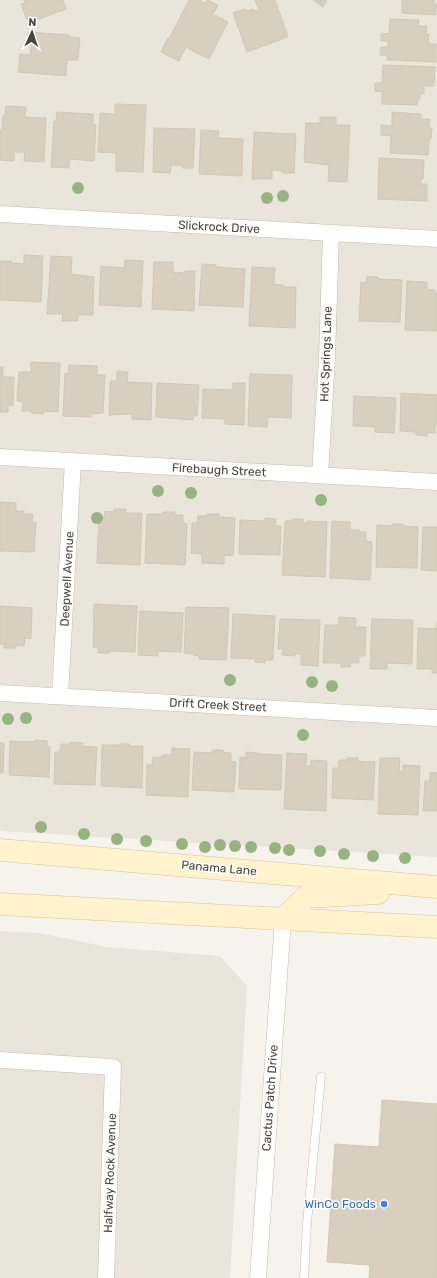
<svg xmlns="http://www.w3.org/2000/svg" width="437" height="1278" viewBox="0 0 437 1278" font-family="Rubik,sans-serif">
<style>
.residential{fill:#eae5da}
.building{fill:#d8cfc1;stroke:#d3c7b4}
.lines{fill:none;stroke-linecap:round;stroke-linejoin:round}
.lane-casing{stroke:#c2bbae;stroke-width:9}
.street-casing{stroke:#c2bbae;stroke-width:17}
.secondary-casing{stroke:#d6c79b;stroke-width:23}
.lane{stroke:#fff;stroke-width:8}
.street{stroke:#fff;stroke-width:16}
.secondary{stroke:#fff3cd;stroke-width:22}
.tree{fill:#97b381}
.shop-dot{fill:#3f7fe0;stroke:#fff;stroke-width:1.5}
.labels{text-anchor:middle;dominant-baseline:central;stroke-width:3;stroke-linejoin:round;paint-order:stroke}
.street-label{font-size:12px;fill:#4b4439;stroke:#fff}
.shop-label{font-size:12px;fill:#366cbe;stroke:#fff;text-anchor:end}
</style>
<rect width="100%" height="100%" fill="#f6f3ec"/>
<!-- residential -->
<path class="residential" d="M0 0H437V857L0 831Z
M0 931 40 933 107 947 220 956 247 986 230 1278H0Z"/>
<!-- building -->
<path class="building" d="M24 0H63L66 9 28 23 21 4 25 3Z
M189 0H199L205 3 207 0 218 5 211 18 213 19 215 15 228 22 209 59 186 47 179 61 161 52 168 38 169 39Z
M255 0H275L288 37 247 52 233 13 245 9 246 11 253 9 254 11 259 10Z
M313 0H327L323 7Z
M402 0H434V3L436 4V15L402 13Z
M390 19 419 20 418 26H427L426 34H429L428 44H436V62L387 60V55H380L381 47H388V41H381V33L389 34Z
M28 32 69 35V37L80 38 78 60H67L66 76 18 72 20 54 30 55 31 44 28 43Z
M383 65 435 67 434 86H424V94H420V99H418L417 105 382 104V92L375 91V83H382Z
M115 104 146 105 143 172 116 171V153L98 152 100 113 115 114Z
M6 106 26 107 25 117 46 118 44 162 24 161 25 152H14V161L0 160V130H2L3 116H5Z
M57 112 93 114V124L96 125 94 161 70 159 69 168 51 167 54 121H56Z
M392 112 421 114V119H430L429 128H432L431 139H429L428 155 390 153 391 136 381 135V125L392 126Z
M320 117H336V125H350L347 182 328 181 329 165 304 162 306 123H320Z
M154 128 195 129 193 168H182V165H171L170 173 153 172Z
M201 130 219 131 218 138 243 139 242 176 199 174Z
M254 132 296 134 294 173H283V171L272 170V179H252Z
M379 158 424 160 423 179H421V184H427V201L378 199Z
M24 255 43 256 41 302 0 300V261H12L11 263 24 264Z
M51 256 72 257 71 274 94 277 93 315H78V321H62L63 314H47Z
M125 260 143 261 141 307 99 305 101 266 124 268Z
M154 262H173V272L185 273V271H195L194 311 152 309Z
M202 264 216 265V267L245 269 243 307 199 305Z
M252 267 275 268 274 284 283 285V287H296L295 328 249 326Z
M367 276 378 277V279L402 280 400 322 359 321 361 282 366 283Z
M407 281 427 282V289L435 290V293H437V331L405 330Z
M31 362 60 363 58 412 43 411V414L31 413V411H22L23 402 17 401 19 372H31Z
M69 365 97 366V375H105L103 413 91 414V417L63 416 65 373 68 374Z
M0 367H3V377H14L13 406 8 405V412H0Z
M117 371 128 372 127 382 152 383 151 420 132 419V414L109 415 110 381H117Z
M250 374 292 375 291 418 268 417 267 427 248 426Z
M157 383 199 385 197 416H193V420L156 417Z
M233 383H245L244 425 225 424V419L202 418 203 389 233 390Z
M401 393 437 395V425H435V433H427V436L416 435V432L400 431Z
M354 396 396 398 394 433 375 432V427L353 426Z
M0 502 16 503V511H24V514H33L32 522H36L34 552 0 551Z
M114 509H126V513H142L140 565 97 563 99 518H104L105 511 114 512Z
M163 512H175V515H183V523L187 524 185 565 145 563 147 514H163Z
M207 514H219L218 517 235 518 233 556 224 555V564L202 563V554L191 553 192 523H197L198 516H207Z
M265 518 276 519 275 526H281L280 555 239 554 240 520 265 521Z
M293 519H303V523H307L308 521 327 522 325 577 282 575 285 521H293Z
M332 521 350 522V530H359V532H366V541L372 542 370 580 330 578Z
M392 524H403V526L418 527 417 568 376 567 377 525 392 526Z
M423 527H437V571L421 570Z
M94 604 137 606 135 652 109 651V653H98V647H93Z
M0 606 32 608 31 639 25 638 24 646 16 645V648H4V644H0Z
M186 607 229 608 226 660 199 659V656L193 655V654L184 653Z
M140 611 183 613 181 652 158 651V656L138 655Z
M233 614 275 616 273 660H265V663L255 662V659L231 658Z
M339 617 356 618 355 627H366L365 656H359V663H351L350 667H341V663H323L325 625H339Z
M280 619 320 620 318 666 301 665V654H295V656L282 655 283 648 278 649Z
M372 619 413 620 412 664 387 663V669H370Z
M437 622V673H432V669H417L418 628 436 629Z
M35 740 47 741V746L50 747 49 777 9 775 10 741 35 742Z
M70 742 83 743 82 746 97 747 95 785 54 784 55 752H60L61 744H70Z
M0 743H4L3 773H0Z
M120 744H130V746H143L142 788 101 786 102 745H120Z
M172 748 190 749 188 797 146 795 147 765H152L153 757H162V755H172Z
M212 750H223V752L231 753V761L236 762 234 792 192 790 194 752 212 753Z
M246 752 258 753V754L282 755 281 790 239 789 240 757 246 758Z
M287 753 307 754 306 766H311V760L327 761 326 811 284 809Z
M347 758H358V761L375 762 373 800 332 798 333 768H338L339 760H347Z
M380 758H400L399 771H403V765L420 766 418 815 378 814Z
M430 772 437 773V811H423L425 781H430Z
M382 1100 437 1104V1278H369L370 1265 327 1262 335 1144 379 1147Z"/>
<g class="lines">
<defs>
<path id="lane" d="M304 1278 307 1223 321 1077"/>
<path id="street" d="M0 214 437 239
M0 457 437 482
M320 475 327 358 331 233
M0 693 437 718
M60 696 73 461
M0 1060 113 1067 106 1278
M258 1278 283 919"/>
<path id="secondary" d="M0 850 437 887
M0 904 437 927
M283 919 306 897 378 893"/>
</defs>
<!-- lane casing -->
<use href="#lane" class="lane-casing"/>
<!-- street casing -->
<use href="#street" class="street-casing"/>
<!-- secondary casing -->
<use href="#secondary" class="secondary-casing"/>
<!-- lane -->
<use href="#lane" class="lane"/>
<!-- street -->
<use href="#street" class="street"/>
<!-- secondary -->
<use href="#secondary" class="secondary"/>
</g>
<!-- trees -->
<g class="tree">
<circle cx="78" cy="188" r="6"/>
<circle cx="283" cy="196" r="6"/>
<circle cx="267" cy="198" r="6"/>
<circle cx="158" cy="491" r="6"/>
<circle cx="191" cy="493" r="6"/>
<circle cx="321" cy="500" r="6"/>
<circle cx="97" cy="518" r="6"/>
<circle cx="230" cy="680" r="6"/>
<circle cx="312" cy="682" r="6"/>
<circle cx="332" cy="686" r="6"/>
<circle cx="26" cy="718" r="6"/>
<circle cx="8" cy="719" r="6"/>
<circle cx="303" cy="735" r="6"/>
<circle cx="41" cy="827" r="6"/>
<circle cx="84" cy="834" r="6"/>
<circle cx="117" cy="839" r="6"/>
<circle cx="146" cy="841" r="6"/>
<circle cx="182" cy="844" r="6"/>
<circle cx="220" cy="845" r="6"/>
<circle cx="235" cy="846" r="6"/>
<circle cx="205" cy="847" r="6"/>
<circle cx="251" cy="847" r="6"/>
<circle cx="275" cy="848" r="6"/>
<circle cx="289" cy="850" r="6"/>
<circle cx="320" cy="851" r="6"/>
<circle cx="344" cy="854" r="6"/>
<circle cx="373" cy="856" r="6"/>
<circle cx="405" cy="858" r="6"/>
</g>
<!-- markers -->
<circle class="shop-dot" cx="384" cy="1204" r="4"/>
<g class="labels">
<!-- street labels -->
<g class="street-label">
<text transform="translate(219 227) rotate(3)">Slickrock Drive</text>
<text transform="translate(326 354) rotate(-88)">Hot Springs Lane</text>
<text transform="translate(219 470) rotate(3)">Firebaugh Street</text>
<text transform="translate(67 579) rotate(-87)">Deepwell Avenue</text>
<text transform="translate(218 705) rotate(3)">Drift Creek Street</text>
<text transform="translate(219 868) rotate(5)">Panama Lane</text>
<text transform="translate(270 1098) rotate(-86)">Cactus Patch Drive</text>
<text transform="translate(110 1173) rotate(-88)">Halfway Rock Avenue</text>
</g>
<!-- shop labels -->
<g class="shop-label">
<text x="376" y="1204">WinCo Foods</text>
</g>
</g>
<!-- north arrow -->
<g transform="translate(32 32) rotate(3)" stroke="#ffffff" stroke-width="3" paint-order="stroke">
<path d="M0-3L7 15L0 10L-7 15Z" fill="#4b4439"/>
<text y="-6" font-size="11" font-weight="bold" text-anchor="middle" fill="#4b4439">N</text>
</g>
</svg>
